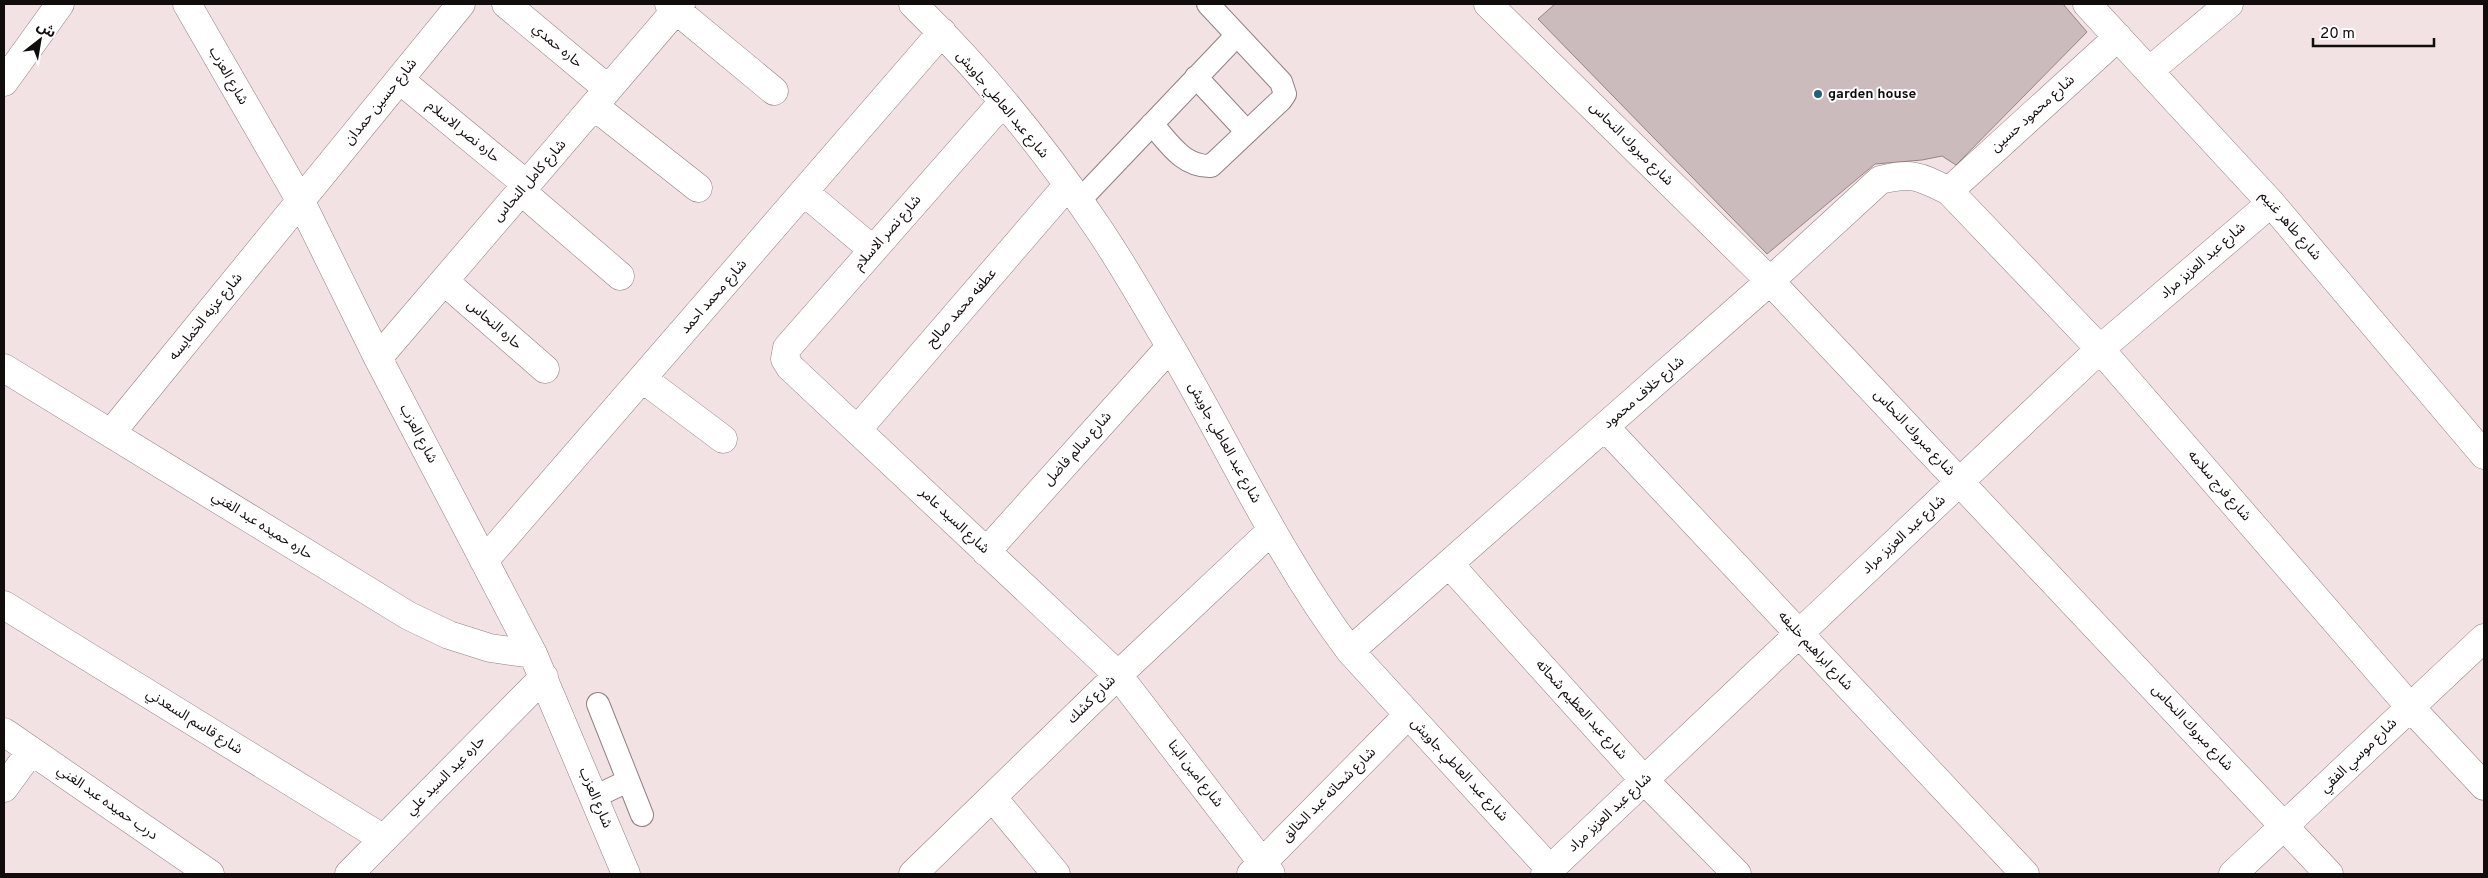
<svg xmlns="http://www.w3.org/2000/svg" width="2488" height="878" viewBox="0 0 2488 878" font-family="Overpass,'Noto Sans Arabic',sans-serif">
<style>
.building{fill:#ccbbbd;stroke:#948485}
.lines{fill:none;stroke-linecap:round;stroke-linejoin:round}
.service-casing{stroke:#908182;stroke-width:24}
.minor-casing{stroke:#908182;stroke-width:29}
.service{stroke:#fff;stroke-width:22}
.minor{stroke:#fff;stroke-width:28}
.poi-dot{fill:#226277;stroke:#fff;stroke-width:2}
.labels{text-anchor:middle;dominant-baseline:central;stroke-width:4;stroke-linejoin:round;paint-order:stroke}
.street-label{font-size:14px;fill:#120d0d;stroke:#fff}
.poi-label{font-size:14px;font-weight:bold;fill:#120d0d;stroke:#fff;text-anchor:start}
</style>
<rect width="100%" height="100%" fill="#f3e2e3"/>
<!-- building -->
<path class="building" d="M1555 4H2063L2087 32 1956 165 1942 156 1922 160 1875 164 1767 254 1538 19Z"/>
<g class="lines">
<defs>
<path id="service" d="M1196 77 1247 132
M1152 124C1169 143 1183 167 1211 166L1281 100 1285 94 1281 82 1208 4
M1079 201 1237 35
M598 704 642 815
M594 797 628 781"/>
<path id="minor" d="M187 4 300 200 378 358 533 654 626 874
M506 4 608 89
M669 4 774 91
M913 4C981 70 1043 146 1096 225 1123 264 1146 306 1170 346 1230 448 1279 557 1350 651L1550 869
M1488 4 1770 281 2329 874
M2087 4 2271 203 2484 455
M2149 71 2229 4
M400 80 526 184
M4 82 60 4
M1003 102 787 348 785 359 790 367 1118 675 1271 874
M594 106 698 188
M521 191 620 276
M1949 191 2118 37
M804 192 873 250
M444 281 545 369
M378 358 681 4
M4 368 409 616 449 635 490 648 533 654
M643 379 723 439
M1605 427 2025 874
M857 430 1067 186
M111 433 461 4
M986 552 1170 347
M484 561 942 32
M1449 564 1644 780 1737 874
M4 605 384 839
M1350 651 1770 281 1880 180C1913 172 1919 176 1949 191L2100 349 2410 707 2484 786
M4 732 210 874
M4 788 31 751
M993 798 1056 874
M349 874 544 677
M913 874 1118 675 1272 530
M1251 874 1408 715
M1545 874 2100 349 2271 203
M2233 874 2484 638"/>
</defs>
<!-- service casing -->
<use href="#service" class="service-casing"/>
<!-- minor casing -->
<use href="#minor" class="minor-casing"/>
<!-- service -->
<use href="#service" class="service"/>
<!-- minor -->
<use href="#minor" class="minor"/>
</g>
<!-- markers -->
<circle class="poi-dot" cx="1818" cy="94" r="5"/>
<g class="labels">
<!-- street labels -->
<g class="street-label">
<text transform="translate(557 46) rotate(40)">حاره حمدي</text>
<text transform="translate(228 76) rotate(60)">شارع العزب</text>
<text transform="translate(381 102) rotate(-51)">شارع حسين حمدان</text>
<text transform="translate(1002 105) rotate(50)">شارع عبد العاطي جاويش</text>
<text transform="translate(2033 114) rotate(-42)">شارع محمود حسين</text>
<text transform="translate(463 132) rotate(39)">حاره نصر الاسلام</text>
<text transform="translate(1631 144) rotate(45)">شارع مبروك النحاس</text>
<text transform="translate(530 181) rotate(-49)">شارع كامل النحاس</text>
<text transform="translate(2290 226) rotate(49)">شارع طاهر غنيم</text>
<text transform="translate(888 233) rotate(-49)">شارع نصر الاسلام</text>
<text transform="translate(2203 261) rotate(-41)">شارع عبد العزيز مراد</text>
<text transform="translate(714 297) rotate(-49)">شارع محمد احمد</text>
<text transform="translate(962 308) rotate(-49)">عطفه محمد صالح</text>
<text transform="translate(206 317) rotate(-51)">شارع عزبه الخمايسه</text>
<text transform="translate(494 325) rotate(41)">حاره النحاس</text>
<text transform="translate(1644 393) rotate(-41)">شارع خلاف محمود</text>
<text transform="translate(1914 433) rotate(47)">شارع مبروك النحاس</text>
<text transform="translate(418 434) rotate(62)">شارع العزب</text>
<text transform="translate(1224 443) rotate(61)">شارع عبد العاطي جاويش</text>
<text transform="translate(1078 449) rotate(-48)">شارع سالم فاضل</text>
<text transform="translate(2219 486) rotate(49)">شارع فرج سلامه</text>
<text transform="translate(954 521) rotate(43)">شارع السيد عامر</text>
<text transform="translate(262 526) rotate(32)">حاره حميده عبد الغني</text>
<text transform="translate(1904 535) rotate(-43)">شارع عبد العزيز مراد</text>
<text transform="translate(1815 651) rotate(47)">شارع ابراهيم خليفه</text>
<text transform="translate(1092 700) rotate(-45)">شارع كشك</text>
<text transform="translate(1581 710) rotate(48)">شارع عبد العظيم شحاته</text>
<text transform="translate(194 722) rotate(32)">شارع قاسم السعدني</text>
<text transform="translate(2192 728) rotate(47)">شارع مبروك النحاس</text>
<text transform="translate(2359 756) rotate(-44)">شارع موسي الفقي</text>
<text transform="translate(1459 770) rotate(47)">شارع عبد العاطي جاويش</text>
<text transform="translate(1195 774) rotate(52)">شارع امين البنا</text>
<text transform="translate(446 776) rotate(-45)">حاره عيد السيد علي</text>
<text transform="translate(1329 795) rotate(-45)">شارع شحاته عبد الخالق</text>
<text transform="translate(595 798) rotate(67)">شارع العزب</text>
<text transform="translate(107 803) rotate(35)">درب حميده عبد الغني</text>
<text transform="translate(1610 813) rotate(-43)">شارع عبد العزيز مراد</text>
</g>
<!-- poi labels -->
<g class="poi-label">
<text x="1828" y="94">garden house</text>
</g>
</g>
<!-- border -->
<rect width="2488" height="878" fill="none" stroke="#120d0d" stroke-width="10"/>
<!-- north arrow -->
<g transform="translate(40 40) rotate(31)" stroke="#ffffff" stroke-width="4" paint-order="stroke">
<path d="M0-4L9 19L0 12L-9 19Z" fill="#120d0d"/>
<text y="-8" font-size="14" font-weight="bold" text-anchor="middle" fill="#120d0d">ش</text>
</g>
<!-- scale -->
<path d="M2313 38v8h121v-8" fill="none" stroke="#120d0d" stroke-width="2.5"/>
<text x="2320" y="38" font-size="15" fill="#120d0d" stroke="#ffffff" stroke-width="4" paint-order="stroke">20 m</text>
</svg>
